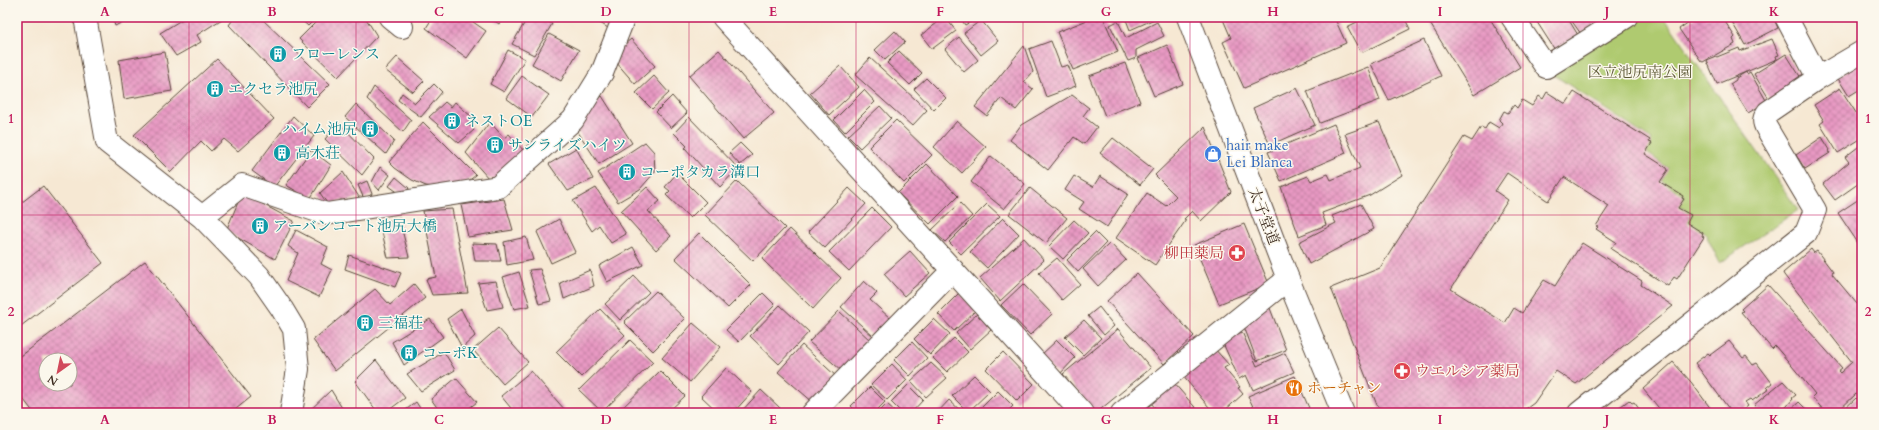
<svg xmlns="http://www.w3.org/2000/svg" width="1879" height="430" viewBox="0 0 1879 430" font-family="Cardo,'Noto Serif JP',serif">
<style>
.park{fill:#afca70;stroke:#757a47}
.building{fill:url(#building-cross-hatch);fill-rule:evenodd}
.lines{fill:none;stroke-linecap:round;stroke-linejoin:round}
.minor-casing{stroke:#574639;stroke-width:24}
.tertiary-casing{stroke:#574639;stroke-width:24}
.minor{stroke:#fff;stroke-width:22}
.tertiary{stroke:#fff;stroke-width:22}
.grid{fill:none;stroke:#c2185b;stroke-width:1;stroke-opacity:0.55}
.labels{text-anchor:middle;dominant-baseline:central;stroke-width:3;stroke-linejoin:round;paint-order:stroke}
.culture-label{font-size:15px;fill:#0d838f;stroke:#fbf7ec;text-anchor:start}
.park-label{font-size:15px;fill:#5e5a37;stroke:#fbf7ec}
.shop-label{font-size:15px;fill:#366cbe;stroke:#fbf7ec;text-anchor:start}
.street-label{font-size:15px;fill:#3b2a1e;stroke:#fbf7ec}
.health-label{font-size:15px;fill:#be3a42;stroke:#fbf7ec;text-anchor:end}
.food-label{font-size:15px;fill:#c56008;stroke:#fbf7ec;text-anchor:start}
.neatline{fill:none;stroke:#c2185b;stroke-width:1.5}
.grid-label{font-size:13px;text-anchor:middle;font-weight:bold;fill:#c2185b}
</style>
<defs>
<pattern id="building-cross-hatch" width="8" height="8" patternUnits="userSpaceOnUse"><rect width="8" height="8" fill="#e899c3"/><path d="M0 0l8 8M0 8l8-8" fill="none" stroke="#bd7d9e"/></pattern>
</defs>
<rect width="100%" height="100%" fill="#fbf7ec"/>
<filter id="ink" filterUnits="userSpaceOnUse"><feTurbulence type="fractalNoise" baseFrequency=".025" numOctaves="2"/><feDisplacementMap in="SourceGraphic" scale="8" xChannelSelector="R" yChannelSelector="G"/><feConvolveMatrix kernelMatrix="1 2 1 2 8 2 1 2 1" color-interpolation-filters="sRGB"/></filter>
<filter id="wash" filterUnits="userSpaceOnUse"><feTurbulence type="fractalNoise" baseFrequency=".012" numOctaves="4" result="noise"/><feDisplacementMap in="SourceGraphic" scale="16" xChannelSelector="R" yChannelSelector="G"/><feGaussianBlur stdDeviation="0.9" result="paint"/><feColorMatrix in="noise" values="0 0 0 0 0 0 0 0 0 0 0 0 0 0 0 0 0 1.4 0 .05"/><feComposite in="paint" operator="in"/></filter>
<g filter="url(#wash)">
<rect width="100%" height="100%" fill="#f6e8d3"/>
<!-- park -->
<path class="park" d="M1630 17H1664L1798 210 1720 263 1705 233 1688 221 1692 214 1679 206 1684 195 1661 180 1668 168 1646 152 1652 140 1548 71Z"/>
<g id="blocks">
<!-- building -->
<path class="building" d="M112 17H132L115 26Z
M186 17H221L222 19 197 35 201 42 176 56 160 33Z
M235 17H263L261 18 330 84 307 107 229 25Z
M298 17H317L308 26Z
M321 17H365L377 36 338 77 299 39Z
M433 17H466L486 31 467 58 426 28Z
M489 17H504L499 24Z
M528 17H542L552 24 534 55 512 44Z
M591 17H614L608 28Z
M945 17 956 31 932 49 921 35Z
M960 17H979L965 25Z
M1095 17H1103L1118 52 1073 70 1057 32Z
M1125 17H1159L1130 30Z
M1222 17H1334L1346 43 1244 88 1223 42 1231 38Z
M1367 17H1404L1410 29 1361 53 1347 27Z
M1426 17H1489L1520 67 1474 95Z
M1539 17H1567L1578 35 1555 50 1535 19Z
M1569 17H1595L1598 22 1581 34Z
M1696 17H1722L1735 37 1733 39 1735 44 1703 62 1701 61 1679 29Z
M1729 17H1773L1778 28 1745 45Z
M981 20 998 41 981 55 964 33Z
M1118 21 1126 38 1157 22 1164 36 1136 50V58L1128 61 1110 25Z
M895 31 905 42 885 60 875 50Z
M549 34 579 50 561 81 532 64Z
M959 37 978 60 964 72 945 49Z
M631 39 655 66 635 84 616 62 619 49Z
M1772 39 1779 55 1776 56 1777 59 1746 72 1747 74 1750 72 1767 102 1748 113 1730 84 1736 80V78L1746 72 1717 84 1707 61 1739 48 1740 51Z
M1424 40 1441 76 1389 100 1371 64Z
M1051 41 1061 67 1068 65 1076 86 1046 97 1029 49Z
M1167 45 1183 84 1154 96 1138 58Z
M1024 46 1033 72 1024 82 1033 89 1016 110 1001 98 987 116 975 107Z
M508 50 525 59 504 92 490 84Z
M719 50 774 113 743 139 689 76Z
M899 51 922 73 910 85 887 63Z
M165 52 172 91 124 99 119 60Z
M1786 54 1801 78 1771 102 1754 74Z
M397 57 424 81 413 92 385 70Z
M870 58 927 110 912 126 855 75Z
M217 59 274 119 238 151 224 139 211 151 201 141 171 172 134 135Z
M1862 61V88L1849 96 1837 77Z
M1125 63 1140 102 1105 116 1089 76Z
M840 66 859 87 829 115 810 93Z
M1368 67 1380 100 1320 123 1307 91Z
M522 76 549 95 532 117 506 98Z
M654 76 669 93 652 109 636 93Z
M926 78 946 98 934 110 914 89Z
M434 84 442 92 421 117 398 100 402 93 415 103Z
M374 87 411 120 403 132 367 99Z
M1297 88 1315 125 1270 145 1253 108Z
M1840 88 1862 122V138L1838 153 1820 124 1824 121 1814 105Z
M864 90 875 102 845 132 834 120Z
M1547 92 1566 104 1574 92 1650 140 1649 142 1652 143 1645 154 1667 168 1668 170 1660 182 1683 196 1682 198 1684 199 1678 208 1691 215 1687 223 1703 233 1702 236 1704 237 1677 279 1674 277 1668 286 1611 249 1616 242 1596 229 1598 227 1596 226 1609 206 1564 177 1548 201 1507 173 1495 191 1508 200 1451 289 1505 323 1514 308 1522 313 1544 280 1555 286 1582 243 1642 281 1641 285 1673 306 1576 384 1556 371 1534 403 1520 413H1382L1377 405 1331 288 1380 268 1464 137 1472 141 1481 127 1485 129 1489 122 1499 128 1502 123 1499 120 1504 111 1508 113 1514 105 1517 108 1522 100 1532 106 1539 96 1543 99Z
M1072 95 1089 108 1083 116 1097 127 1084 144 1074 137 1048 170 1010 140 1021 125Z
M602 96 632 143 599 164 574 126Z
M672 96 687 113 671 128 656 112Z
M445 102 451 107 455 102 473 118 468 124 474 130 459 143 429 117Z
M356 104 394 141 386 154 345 117Z
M880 106 891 118 860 148 848 136Z
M293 116 314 136 274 187 252 171Z
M689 117 738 168 720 187 685 148 687 146 674 133Z
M896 120 932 155 904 183 869 147Z
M957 121 986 147 962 173 934 147Z
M423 122 476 175 471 179 462 184 443 188 426 186 412 180 395 168 389 162Z
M490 122 504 138 509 134 524 151 500 177 489 179 466 153Z
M1379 122 1402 175 1370 195 1322 213 1326 225 1299 236 1281 187 1308 176 1311 181 1328 174 1331 180 1360 168 1345 134Z
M339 123 374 159 362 175 325 139Z
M1334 124 1346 153 1281 181 1268 152Z
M1205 127 1231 192 1201 221 1192 211 1184 219 1186 220 1155 265 1116 238 1147 193 1166 206 1176 196 1155 175Z
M1822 137 1830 150 1829 151 1830 153 1805 169 1796 155Z
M1113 138 1153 169 1140 185 1100 153Z
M645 142 654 152 655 172 640 189 618 202 598 173Z
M740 143 752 155 740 165 729 153Z
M1862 144V181L1835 200 1823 184 1849 162 1845 157Z
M576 148 593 179 568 191 549 164Z
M311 150 331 165 310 199 286 185Z
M991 156 1025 184 1004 209 971 182Z
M927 164 958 196 930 224 898 193Z
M380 167 390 175 379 190 372 182Z
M343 172 359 197 347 202 341 200 329 206 320 193Z
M677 173 706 202 690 218 666 195 670 191 665 187Z
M1074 176 1093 187 1100 176 1128 194 1107 227 1079 209 1084 202 1065 190Z
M396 177 409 188 403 196 389 186Z
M367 181 372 194 364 199 358 185Z
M737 181 785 228 753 261 705 215Z
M43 186 103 263 17 329V206Z
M647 187 660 201 648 211 671 236 656 250 621 211Z
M596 188 626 234 611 243 599 225 592 231 573 201Z
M849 188 866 204 825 248 808 232Z
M1030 188 1067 218 1046 243 1009 214Z
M242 193 294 221 275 259 226 231Z
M1862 197V249L1838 213Z
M504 199 513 230 468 237 461 205Z
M960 203 972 216 945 242 932 230Z
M987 204 1000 216 961 254 949 242Z
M1361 204 1374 229 1309 264 1299 242 1336 223 1332 216Z
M872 208 891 227 849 271 829 252Z
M452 209 468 293 432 295 426 279 436 277 423 211Z
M399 218 409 257 388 258 380 223Z
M1003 218 1019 234 987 268 970 252Z
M559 219 575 252 551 263 537 232Z
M1074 220 1088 233 1063 259 1049 246Z
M1244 224 1269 284 1219 304 1194 245Z
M790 229 841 278 813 309 762 259Z
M296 230 328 247 321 264 332 270 319 297 286 281 298 253 288 246Z
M1095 232 1106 243 1078 272 1067 260Z
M699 233 751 285 728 308 675 258Z
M526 237 533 260 507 265 504 242Z
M1024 238 1044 260 1000 301 980 278Z
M472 243 497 244 501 261H475Z
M1110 243 1126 260 1098 286 1083 269Z
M633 247 643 265 607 282 599 266Z
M1811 249 1814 253 1817 251 1833 272 1832 274 1862 310V397L1857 393 1836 413 1831 410 1826 413 1812 397 1815 394 1787 360 1775 346 1772 349 1741 312 1743 311 1741 309 1768 285 1842 368 1838 371 1840 373 1852 362 1784 275 1783 273Z
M910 251 930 273 904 296 884 274Z
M349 255 401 273 395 287 345 269Z
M1057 258 1080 284 1062 300 1039 273Z
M145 261 251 397 231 413H34L17 391V359ZM46 360H70V384H46Z
M540 269 551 301 539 304 529 270Z
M590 270 594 286 564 299 560 283Z
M519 272 530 306 514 309 503 277Z
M1137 273 1194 336 1164 364 1107 301Z
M634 276 649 292 620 320 605 304Z
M496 281 503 307 487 310 478 283Z
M864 281 877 293 870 300 890 318 873 336 841 307Z
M414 284 425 298 335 371 313 340 375 289 390 305Z
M1023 284 1052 314 1030 335 1001 305Z
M656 291 685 319 653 351 624 322Z
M763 293 775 305 739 342 726 330Z
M959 293 976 310 954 331 938 314Z
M1268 303 1286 350 1257 361 1243 324Z
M780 305 809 332 779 364 750 336Z
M1099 307 1114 326 1104 335 1088 316Z
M461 309 475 336 462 348 447 319Z
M600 309 625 335 581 377 556 352Z
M839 311 871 341 842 371 809 342Z
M977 314 991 330 970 349 956 333Z
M430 319 443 337 404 365 392 342Z
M934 319 950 334 930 355 914 339Z
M1084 320 1101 338 1083 355 1065 337Z
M693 323 721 347 690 382 662 358Z
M498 328 528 362 503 384 473 350Z
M1118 329 1151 368 1096 413 1063 374Z
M1242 332 1257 366 1285 353 1294 372 1253 390 1246 375 1239 379 1222 341Z
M954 338 968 352 947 372 933 358Z
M630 340 653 362 602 412 579 390Z
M1057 340 1075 358 1059 375 1040 356Z
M1729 341 1743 358 1746 356 1753 365 1757 363 1772 383 1767 387 1769 389 1752 401 1750 399 1745 402 1748 406 1739 413H1732L1695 363 1708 353 1710 355Z
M912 342 927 358 910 376 894 360Z
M802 345 837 377 814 403 778 372Z
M1214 348 1229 365 1224 368 1240 387 1238 388 1243 394 1222 413H1214L1182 375Z
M444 352 455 370 421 391 407 374Z
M1003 352 1034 384 1017 401 986 369Z
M376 360 405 398 385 413H378L355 381Z
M1673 362 1691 382 1714 413H1663L1643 389Z
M931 363 947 378 926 397 911 381Z
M892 364 907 380 887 400 871 385Z
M726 368 752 392 733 413H719L701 396Z
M531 371 565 410 561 413H515L501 396Z
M660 371 685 396 667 413H617Z
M974 375 990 391 968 412 952 396Z
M1295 376 1309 408 1297 413H1256L1248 396Z
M456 378 477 402 463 413H441L431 399Z
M1783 381 1796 395 1792 398 1793 399 1781 413H1761L1754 405Z
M1173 382 1200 413H1160L1150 402Z
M908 385 923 400 911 413H902L891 402Z
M870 387 885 402 874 413H858L851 406Z
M331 390 345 413H307Z
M761 390 780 408 775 413H740Z
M998 391 1013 406 1006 413H978L977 412Z
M1856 398 1862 404V413H1840Z
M949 400 963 413H937Z
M1629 400 1632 403 1634 402 1642 413H1612Z
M416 402 423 413H402Z
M1799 402 1810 413H1787Z
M887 404 897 413H878Z"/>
</g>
</g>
<g filter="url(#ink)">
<use href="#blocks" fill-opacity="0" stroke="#574639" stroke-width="1"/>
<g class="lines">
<defs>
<path id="minor" d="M85 17 107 142 202 217 259 276 282 309 294 329 298 369 291 413
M390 17 402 27
M723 17 1082 413
M1512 17 1546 67 1626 17
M1786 17 1818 78
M202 217 242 185 326 214 498 187 573 120 602 73 624 17
M813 413 953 270
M1122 413 1288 279
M1579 413 1806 233 1815 210 1767 129C1763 122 1763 119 1768 112L1818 78 1862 52"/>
<path id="tertiary" d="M1188 17 1288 279 1343 413"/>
</defs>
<!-- minor casing -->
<use href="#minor" class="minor-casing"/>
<!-- tertiary casing -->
<use href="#tertiary" class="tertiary-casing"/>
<!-- minor -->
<use href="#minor" class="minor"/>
<!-- tertiary -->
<use href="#tertiary" class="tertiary"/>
</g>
</g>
<!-- grid -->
<path class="grid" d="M189 17V413M356 17V413M522 17V413M689 17V413M856 17V413M1023 17V413M1190 17V413M1357 17V413M1523 17V413M1690 17V413M17 215H1862"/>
<!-- icons -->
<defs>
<symbol id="building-disc" viewBox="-11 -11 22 22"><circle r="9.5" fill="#0f9aa8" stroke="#fbf7ec"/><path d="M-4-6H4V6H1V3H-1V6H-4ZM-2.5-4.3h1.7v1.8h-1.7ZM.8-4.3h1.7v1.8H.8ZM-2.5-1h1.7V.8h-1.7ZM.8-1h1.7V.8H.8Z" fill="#fff"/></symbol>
<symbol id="shop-disc" viewBox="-11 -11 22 22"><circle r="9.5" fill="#3f7fe0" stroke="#fbf7ec"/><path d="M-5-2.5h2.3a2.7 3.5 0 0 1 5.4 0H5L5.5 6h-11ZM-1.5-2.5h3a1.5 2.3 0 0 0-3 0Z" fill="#fff"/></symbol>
<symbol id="pharmacy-disc" viewBox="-11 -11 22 22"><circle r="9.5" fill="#e0444e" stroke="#fbf7ec"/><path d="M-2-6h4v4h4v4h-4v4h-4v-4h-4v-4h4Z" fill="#fff"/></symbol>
<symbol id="restaurant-disc" viewBox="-11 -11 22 22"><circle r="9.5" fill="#e8710a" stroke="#fbf7ec"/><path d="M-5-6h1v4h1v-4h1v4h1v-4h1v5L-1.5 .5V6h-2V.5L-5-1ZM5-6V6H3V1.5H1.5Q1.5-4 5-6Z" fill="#fff"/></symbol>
</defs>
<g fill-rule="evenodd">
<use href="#building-disc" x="268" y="44" width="20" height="20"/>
<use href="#building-disc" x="205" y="79" width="20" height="20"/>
<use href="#building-disc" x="442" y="111" width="20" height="20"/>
<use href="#building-disc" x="360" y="119" width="20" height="20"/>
<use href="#building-disc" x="485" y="135" width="20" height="20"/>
<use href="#building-disc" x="272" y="143" width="20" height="20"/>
<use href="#shop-disc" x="1203" y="144" width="20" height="20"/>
<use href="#building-disc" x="617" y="162" width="20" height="20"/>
<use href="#building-disc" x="250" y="216" width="20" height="20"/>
<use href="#pharmacy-disc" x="1227" y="243" width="20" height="20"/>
<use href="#building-disc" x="355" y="313" width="20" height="20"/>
<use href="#building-disc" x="399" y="343" width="20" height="20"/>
<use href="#pharmacy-disc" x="1392" y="361" width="20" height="20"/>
<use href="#restaurant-disc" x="1284" y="378" width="20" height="20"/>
</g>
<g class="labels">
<!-- culture labels -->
<g class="culture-label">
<text x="291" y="54">フローレンス</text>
<text x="228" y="89">エクセラ池尻</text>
<text x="465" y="121">ネストOE</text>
<text x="357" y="129" text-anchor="end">ハイム池尻</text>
<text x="508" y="145">サンライズハイツ</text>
<text x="295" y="153">高木荘</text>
<text x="640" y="172">コーポタカラ溝口</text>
<text x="273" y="226">アーバンコート池尻大橋</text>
<text x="378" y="323">三福荘</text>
<text x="422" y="353">コーポK</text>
</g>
<!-- park labels -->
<g class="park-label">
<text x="1640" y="72">区立池尻南公園</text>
</g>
<!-- shop labels -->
<g class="shop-label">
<text x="1226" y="145">hair make<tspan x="1226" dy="17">Lei Blanca</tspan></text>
</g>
<!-- street labels -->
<g class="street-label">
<text transform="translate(1264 216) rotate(69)">太子堂道</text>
</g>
<!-- health labels -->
<g class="health-label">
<text x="1224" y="253">柳田薬局</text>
<text x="1415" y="371" text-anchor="start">ウエルシア薬局</text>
</g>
<!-- food labels -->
<g class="food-label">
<text x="1307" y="388">ホーチャン</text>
</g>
</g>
<!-- margin -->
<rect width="1879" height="430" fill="none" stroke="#fbf7ec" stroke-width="44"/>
<!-- north arrow -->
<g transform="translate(58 372) rotate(213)"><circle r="19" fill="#fbf7ec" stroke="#aea59a"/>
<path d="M0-3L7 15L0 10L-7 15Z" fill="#d1495b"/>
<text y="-6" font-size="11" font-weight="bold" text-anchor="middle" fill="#3b2a1e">N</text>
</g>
<rect x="22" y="22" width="1835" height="386" class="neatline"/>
<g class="grid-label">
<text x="105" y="16">A</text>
<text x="272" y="16">B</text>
<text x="439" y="16">C</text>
<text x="606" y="16">D</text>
<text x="773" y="16">E</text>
<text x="940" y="16">F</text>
<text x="1106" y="16">G</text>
<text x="1273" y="16">H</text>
<text x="1440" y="16">I</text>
<text x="1607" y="16">J</text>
<text x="1774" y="16">K</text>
<text x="11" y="123">1</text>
<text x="1868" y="123">1</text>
<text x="11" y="316">2</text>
<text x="1868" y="316">2</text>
<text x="105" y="424">A</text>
<text x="272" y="424">B</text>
<text x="439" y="424">C</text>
<text x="606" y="424">D</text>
<text x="773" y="424">E</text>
<text x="940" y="424">F</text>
<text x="1106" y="424">G</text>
<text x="1273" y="424">H</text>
<text x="1440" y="424">I</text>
<text x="1607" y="424">J</text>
<text x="1774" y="424">K</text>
</g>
</svg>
